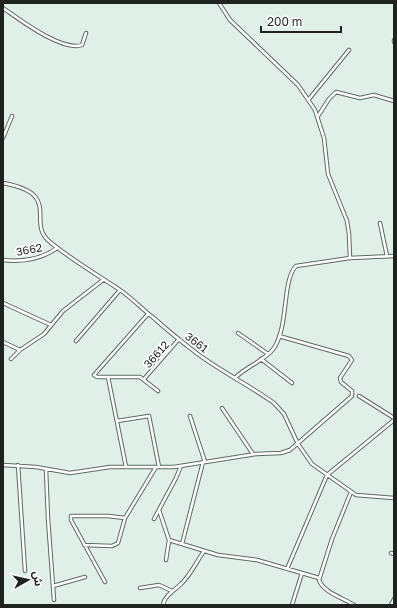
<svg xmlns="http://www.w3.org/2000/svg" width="397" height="608" viewBox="0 0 397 608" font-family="'Golos Text','Noto Sans Arabic',sans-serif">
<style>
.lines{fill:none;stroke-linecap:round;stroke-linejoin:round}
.minor-casing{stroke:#5d6a63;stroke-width:4.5}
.minor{stroke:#fff;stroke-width:2.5}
.labels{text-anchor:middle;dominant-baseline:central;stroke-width:3.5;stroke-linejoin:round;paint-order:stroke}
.street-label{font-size:11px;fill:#1e2320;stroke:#fff}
</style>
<rect width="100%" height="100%" fill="#e0efe7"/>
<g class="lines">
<defs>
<path id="minor" d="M219 3 230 20 298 85 315 110 324 138 328 174 347 221 349 234 350 258
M3 8C19 19 62 52 82 45L86 33
M394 40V42
M309 99 349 50
M318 116 329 99 336 92 360 98 374 95 394 101
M3 138 12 116
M3 183C64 194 25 222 50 242 72 260 96 274 120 290 132 298 143 310 155 319 168 331 181 341 195 352 220 371 249 385 274 403L284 414 298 444 312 464 356 495 394 498
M380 223 387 256
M3 260C22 262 42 259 57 248
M3 303 51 325
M148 314 94 375 97 377H140L158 391
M238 333 268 354
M76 341 120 290
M3 342 20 350
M11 359 20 350 44 334 63 311 103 280
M261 359 292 383
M108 377 126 467
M235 378C246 366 265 361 274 348 289 325 282 280 296 266L350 258 394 256
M144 379 179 339
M359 396 394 418
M222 408 253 454
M190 416 205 462
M117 421 149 416 159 467
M3 465 36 467 70 473 110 467H174L256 454 281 453 290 450 352 396V391L341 382 340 378 352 360 349 356 279 336
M18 465 25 571
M46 469 48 519 54 600
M351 492 332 539 319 580C323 592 343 598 354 605
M159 510 169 540 166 560
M154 519 176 478 181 466
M169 540 218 555 257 560 319 578
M182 544 203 462
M84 545 112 546 118 543 125 518 156 467
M391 553 394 554
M287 569 327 475 394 420
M105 582 71 520V516H108L125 518
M53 586 85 577
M140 588 159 585 172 591
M163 605C164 596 174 591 181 584 190 576 197 561 204 551
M292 605 302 573
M391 605 394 599"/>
</defs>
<!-- minor casing -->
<use href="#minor" class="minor-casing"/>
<!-- minor -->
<use href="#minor" class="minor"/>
</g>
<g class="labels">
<!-- street labels -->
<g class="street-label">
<text transform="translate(29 249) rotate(-11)">3662</text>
<text transform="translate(197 342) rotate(37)">3661</text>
<text transform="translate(156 354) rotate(-48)">36612</text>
</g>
</g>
<!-- border -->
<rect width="397" height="608" fill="none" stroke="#1e2320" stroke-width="8"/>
<!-- north arrow -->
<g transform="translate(28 580) rotate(82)" stroke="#ffffff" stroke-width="3" paint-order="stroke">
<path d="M0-3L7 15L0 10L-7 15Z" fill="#1e2320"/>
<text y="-6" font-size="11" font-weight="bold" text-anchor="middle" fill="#1e2320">ش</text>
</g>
<!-- scale -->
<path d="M261 26v6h80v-6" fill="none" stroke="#1e2320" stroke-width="2"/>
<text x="267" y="26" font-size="12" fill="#1e2320" stroke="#ffffff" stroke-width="3" paint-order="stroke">200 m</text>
</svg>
